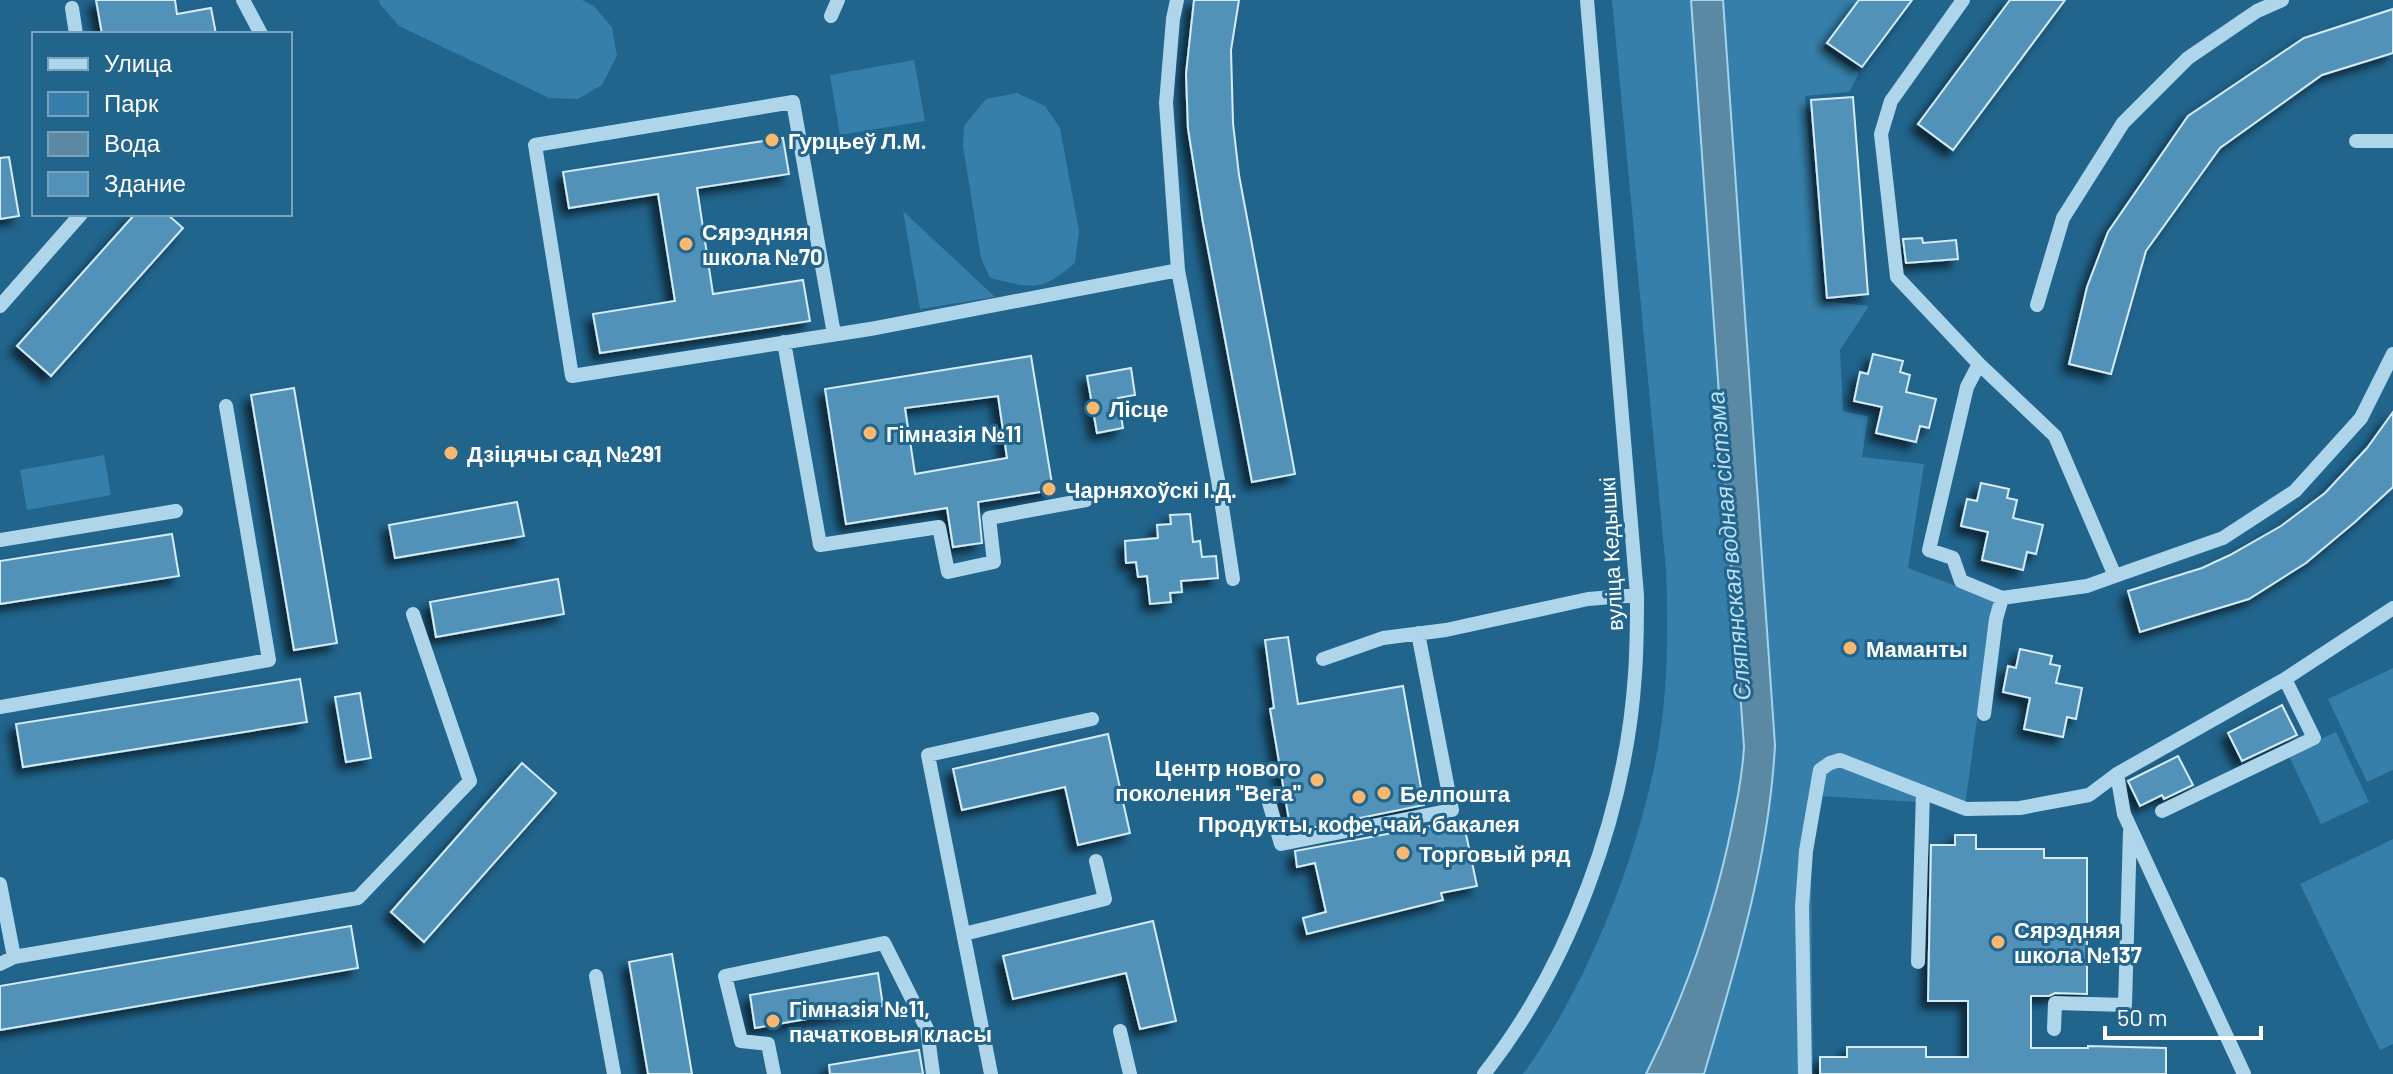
<svg xmlns="http://www.w3.org/2000/svg" width="2393" height="1074" viewBox="0 0 2393 1074" font-family="Barlow,sans-serif">
<style>
.green{fill:#357faa}
.water{fill:#5b89a4;stroke:#a3d3ed;stroke-width:2}
.building{fill:#5292b8;stroke:#d4ebf8;stroke-width:2;fill-rule:evenodd;filter:url(#shadow)}
.lines{fill:none;stroke-linecap:round;stroke-linejoin:round}
.minor{stroke:#afd5eb;stroke-width:14}
.poi-dot{fill:#f8b870;stroke:#21648c;stroke-width:3}
.labels{text-anchor:middle;dominant-baseline:central;stroke-width:6;stroke-linejoin:round;paint-order:stroke}
.poi-label{font-size:22px;font-weight:bold;fill:#fff;stroke:#21648c;text-anchor:start}
.street-label{font-size:22px;fill:#fff;stroke:#21648c}
.water-label{font-size:24px;font-style:italic;fill:#bbdff3;stroke:#21648c}
</style>
<defs>
<filter id="shadow"><feDropShadow dx="-7" dy="7" stdDeviation="4" flood-color="#0009"/></filter>
</defs>
<rect width="100%" height="100%" fill="#21648c"/>
<!-- green -->
<path class="green" d="M379 0H582L594 6 612 27 617 56 602 85 578 99 549 98 399 26 380 4Z
M1612 0H1859L1823 48 1859 73 1849 92 1805 96 1823 301 1869 306 1840 350 1843 411 1868 416 1862 457 1924 464 1908 568 1994 600 1965 805 1820 796 1811 853 1813 1074H1523C1592 981 1651 826 1663 711 1668 664 1668 617 1666 570Z
M914 60 925 121 840 135 830 75Z
M1017 93 1045 106 1060 128 1079 231 1075 263C1039 293 1033 288 990 278L981 258 963 146 964 126 986 99Z
M903 211 995 297 920 309Z
M104 455 111 495 27 510 20 470Z
M2393 668V770L2367 782 2328 699Z
M2336 732 2369 802 2321 824 2288 754Z
M2393 839V1044L2380 1050 2300 884Z"/>
<!-- water -->
<path class="water" d="M1691 0H1723L1775 745C1769 859 1736 966 1704 1074H1646C1683 1000 1710 924 1728 844 1735 811 1742 780 1744 747Z"/>
<!-- building -->
<path class="building" d="M96 0H175L177 14 211 8 216 34H102Z
M1194 0H1239L1231 50 1233 123 1239 175 1295 474 1252 482 1203 223 1188 129 1186 74Z
M1859 0H1912L1862 67 1827 43Z
M2010 0H2065L1953 150 1918 124Z
M2393 9V53L2322 75 2220 148 2146 251 2111 374 2069 364 2087 287 2108 232 2188 116 2304 38Z
M1853 97 1868 294 1827 298 1811 100Z
M783 138 789 174 697 188 713 294 803 280 810 321 600 353 593 314 675 301 658 194 569 208 563 172Z
M9 157 19 216 0 219V158Z
M135 214H167L183 228 51 376 17 346Z
M1922 238 1923 243 1956 240 1958 259 1906 263 1903 239Z
M1873 354 1903 361 1900 372 1910 375 1906 392 1936 399 1929 428 1920 426 1916 442 1876 433 1882 407 1854 401 1860 372 1868 374Z
M1031 356 1053 490 978 502 982 543 953 547 947 508 846 524 825 389ZM998 396 1007 458 915 474 905 408Z
M1131 368 1135 395 1118 398 1123 428 1097 433 1087 376Z
M294 388 337 643 294 650 251 395Z
M2393 412V487L2355 522 2306 563 2249 599 2140 632 2128 591 2202 568 2230 555 2281 526 2325 493 2367 448Z
M1981 483 2009 489 2007 498 2017 500 2013 518 2043 525 2036 554 2027 552 2023 570 1982 560 1988 532 1961 526 1967 499 1977 501Z
M517 502 524 536 395 558 389 525Z
M1190 514 1193 542 1200 541 1202 557 1216 556 1218 578 1181 581 1182 592 1170 593 1171 602 1150 604 1147 576 1138 577 1136 562 1126 563 1125 541 1158 538 1157 525 1171 524 1170 515Z
M172 534 179 576 0 604V561Z
M558 579 564 614 436 637 430 602Z
M1288 637 1298 704 1403 686 1424 805 1291 832 1270 709 1274 708 1265 640Z
M2020 649 2052 656 2050 664 2060 666 2056 683 2082 688 2076 719 2067 717 2063 737 2024 729 2030 698 2003 692 2008 666 2016 668Z
M300 679 307 722 23 767 16 724Z
M360 693 371 758 346 762 335 697Z
M2282 705 2297 735 2242 761 2228 733Z
M1108 734 1130 833 1078 845 1065 787 962 810 953 769Z
M2178 756 2193 785 2164 799 2162 795 2140 806 2128 781Z
M522 763 556 793 424 942 391 912Z
M1463 820 1477 886 1441 893 1443 900 1307 934 1303 918 1326 912 1315 863 1297 867 1295 851Z
M1955 835H1976V849H2044V858H2087V994L2055 993 2049 996H2031V1048H2088V1046L2166 1048V1074H1820V1057H1847V1047H1926V1057H1968V1001H1928L1931 845H1955Z
M1153 921 1176 1021 1140 1029 1126 973 1013 999 1003 956Z
M351 926 358 968 0 1030V986Z
M672 954 692 1074H648L629 962Z
M878 973 883 1006 755 1028 750 995Z
M919 1050 923 1074H830L829 1065Z"/>
<g class="lines">
<!-- minor -->
<path class="minor" d="M243 0 261 34
M1177 0 1173 19 1166 103 1178 270 1218 480 1233 579
M1963 0 1891 101 1881 134 1897 277 1979 364 2055 436 2115 576 2223 538 2295 491 2361 418 2393 354
M72 8 76 34
M831 16 838 0
M2356 141H2393
M2037 305 2063 218 2123 123 2188 58 2257 11 2282 0
M0 306 81 214
M834 334 793 102 535 145 572 376 870 329 1178 270
M784 342 820 545 939 527 948 572 994 562 989 518 1086 500
M1979 364 1967 387 1929 550 1953 558 1961 581 2002 598
M0 540 176 511
M1323 659 1383 638 1446 630 1588 599 1637 595
M0 707 269 660 226 406
M1984 714 1996 619 2002 598 2087 586 2115 576
M2117 774 2124 814 2244 1074
M1268 799 1281 844 1452 810 1418 633
M2162 811 2314 738 2285 679
M0 884 14 957
M964 934 1105 899 1096 861
M1918 962 1923 792
M0 964 14 957 358 898 470 781 413 614
M596 976 614 1074
M2054 1029 2055 1003 2125 1005 2130 831
M1120 1031 1130 1074
M774 1074 768 1044 741 1041 725 976 884 943 927 1029 933 1074
M991 1074 928 755 1092 719
M1484 1074C1570 965 1626 813 1635 674 1637 648 1637 622 1637 595L1587 0
M1805 1074 1802 907 1806 851 1820 770 1830 763 1840 760 1966 809 2020 808 2089 795 2117 774 2285 679 2393 608"/>
</g>
<!-- markers -->
<g class="poi-dot">
<circle cx="772" cy="140" r="8"/>
<circle cx="686" cy="244" r="8"/>
<circle cx="1093" cy="408" r="8"/>
<circle cx="870" cy="433" r="8"/>
<circle cx="451" cy="453" r="8"/>
<circle cx="1049" cy="489" r="8"/>
<circle cx="1850" cy="648" r="8"/>
<circle cx="1317" cy="780" r="8"/>
<circle cx="1384" cy="793" r="8"/>
<circle cx="1359" cy="797" r="8"/>
<circle cx="1403" cy="853" r="8"/>
<circle cx="1998" cy="942" r="8"/>
<circle cx="773" cy="1021" r="8"/>
</g>
<g class="labels">
<!-- poi labels -->
<g class="poi-label">
<text x="788" y="140">Гурцьеў Л.М.</text>
<text x="702" y="231">Сярэдняя<tspan x="702" dy="25">школа №70</tspan></text>
<text x="1109" y="408">Лісце</text>
<text x="886" y="433">Гімназія №11</text>
<text x="467" y="453">Дзіцячы сад №291</text>
<text x="1065" y="489">Чарняхоўскі І.Д.</text>
<text x="1866" y="648">Маманты</text>
<text x="1301" y="767" text-anchor="end">Центр нового<tspan x="1301" dy="25">поколения "Вега"</tspan></text>
<text x="1400" y="793">Белпошта</text>
<text x="1359" y="823" text-anchor="middle">Продукты, кофе, чай, бакалея</text>
<text x="1419" y="853">Торговый ряд</text>
<text x="2014" y="929">Сярэдняя<tspan x="2014" dy="25">школа №137</tspan></text>
<text x="789" y="1008">Гімназія №11,<tspan x="789" dy="25">пачатковыя класы</tspan></text>
</g>
<!-- street labels -->
<g class="street-label">
<text transform="translate(1610 554) rotate(-93)">вуліца Кедышкі</text>
</g>
<!-- water labels -->
<g class="water-label">
<text transform="translate(1728 546) rotate(-95)">Сляпянская водная сістэма</text>
</g>
</g>
<!-- legend -->
<rect x="32" y="32" width="260" height="184" fill="#21648c" stroke="#7aa2ba" stroke-width="2"/>
<rect x="48" y="58" width="40" height="12" fill="#afd5eb" stroke="#7aa2ba" stroke-width="2"/>
<text x="104" y="72" font-size="24" fill="#ffffff">Улица</text>
<rect x="48" y="92" width="40" height="24" fill="#357faa" stroke="#7aa2ba" stroke-width="2"/>
<text x="104" y="112" font-size="24" fill="#ffffff">Парк</text>
<rect x="48" y="132" width="40" height="24" fill="#5b89a4" stroke="#7aa2ba" stroke-width="2"/>
<text x="104" y="152" font-size="24" fill="#ffffff">Вода</text>
<rect x="48" y="172" width="40" height="24" fill="#5292b8" stroke="#7aa2ba" stroke-width="2"/>
<text x="104" y="192" font-size="24" fill="#ffffff">Здание</text>
<!-- scale -->
<path d="M2105 1026v12h156v-12" fill="none" stroke="#ffffff" stroke-width="4"/>
<text x="2117" y="1026" font-size="24" fill="#ffffff" stroke="#21648c" stroke-width="6" paint-order="stroke">50 m</text>
</svg>
